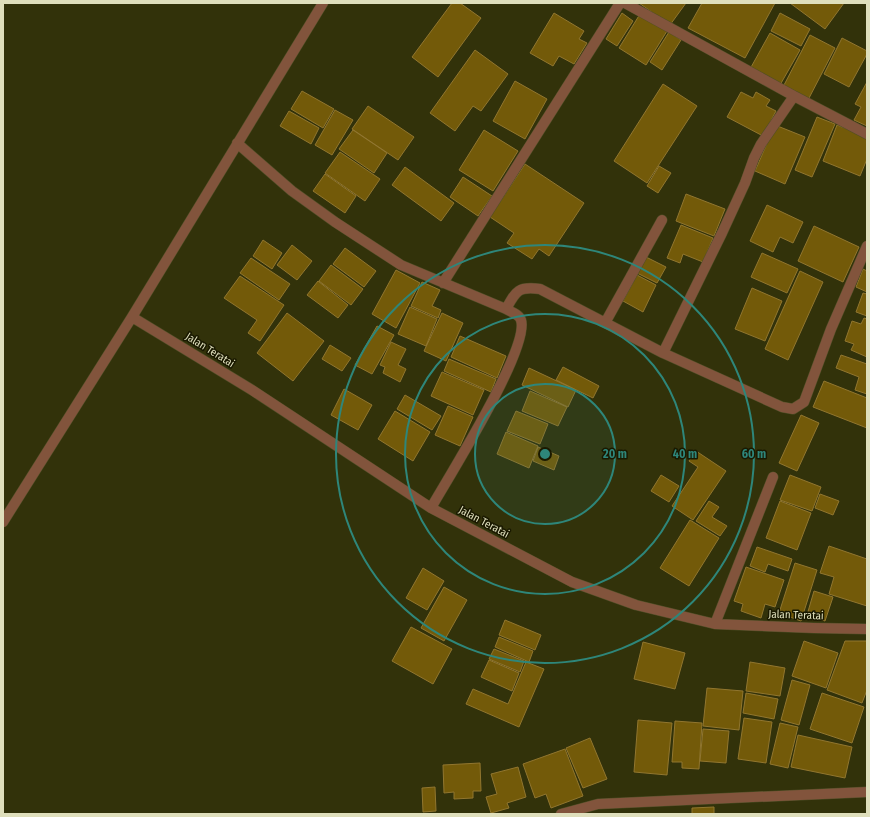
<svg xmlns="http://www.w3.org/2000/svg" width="870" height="817" viewBox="0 0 870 817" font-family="'Fira Sans Condensed',sans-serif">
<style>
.building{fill:#735a09;stroke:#91762f}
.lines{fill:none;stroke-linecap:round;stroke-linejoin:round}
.street-casing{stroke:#4e4e26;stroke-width:11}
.street{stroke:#82543c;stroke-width:10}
.ring{fill:none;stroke:#2e867a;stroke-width:2}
.labels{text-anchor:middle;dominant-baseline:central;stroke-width:3;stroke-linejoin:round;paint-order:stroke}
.street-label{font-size:11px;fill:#dfdfbc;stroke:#1a1900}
.centre{fill:#2e867a;stroke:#1a1900;stroke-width:2}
.ring-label{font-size:12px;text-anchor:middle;font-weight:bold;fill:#2e867a;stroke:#1a1900;stroke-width:3;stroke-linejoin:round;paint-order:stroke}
</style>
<rect width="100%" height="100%" fill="#32320a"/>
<!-- building -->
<path class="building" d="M452 3H460L481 18 438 77 412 57Z
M639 3H686L670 25Z
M702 3H775L745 58 688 28Z
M790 3H844L825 29Z
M554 13 584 31 579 39 587 43 574 64 559 56 553 66 530 53Z
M622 13 633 21 617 46 606 39Z
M780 13 810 29 801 46 771 31Z
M640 14 667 31 646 65 619 48Z
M669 32 681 40 662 70 650 62Z
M770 33 800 50 780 85 750 69Z
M810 35 835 48 808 100 783 87Z
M842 38 867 51V54L849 87 824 74Z
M475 50 508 74 481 111 473 106 455 131 430 113Z
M515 81 547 99 525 139 493 121Z
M867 82V126L854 120 861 107 855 104Z
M663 84 697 106 647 183 614 161Z
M302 91 334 109 323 128 291 109Z
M741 92 753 98 756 92 770 100 766 106 776 111 763 136 727 117Z
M368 106 414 137 398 160 352 129Z
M335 110 353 120 332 155 315 145Z
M289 111 319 128 311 144 280 126Z
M817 117 835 124 812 177 795 170Z
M775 125 805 137 785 184 755 171Z
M837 125 867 137V159L860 176 823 161Z
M353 130 387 153 374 173 339 149Z
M484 130 518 151 493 191 459 170Z
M340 152 380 179 365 201 325 173Z
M525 164 584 203 549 256 539 249 532 259 507 243 514 233 490 217Z
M659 166 671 173 658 193 647 186Z
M405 167 454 203 441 221 392 185Z
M325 174 356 196 345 213 313 191Z
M463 177 492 196 478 216 450 197Z
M686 194 725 209 714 236 676 221Z
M767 205 803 222 793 243 780 237 773 252 750 241Z
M681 225 713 238 703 262 683 254 680 263 667 258Z
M814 226 859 247 843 282 798 261Z
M263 240 282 253 272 269 253 256Z
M292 245 312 261 297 280 277 265Z
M345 248 376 271 364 287 333 264Z
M762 253 798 269 787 293 751 277Z
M646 257 666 267 657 283 637 273Z
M251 258 290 284 279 300 240 273Z
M331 265 363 289 351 305 319 281Z
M863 269 867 271V292L856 287Z
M396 270 420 283 396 328 372 314Z
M800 271 823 282 788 360 765 349Z
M637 275 656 285 643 312 623 301Z
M240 276 284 305 260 341 248 333 257 320 224 298Z
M318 281 348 305 338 318 307 295Z
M422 282 440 290 432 306 441 310 438 318 411 306Z
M752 288 782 301 765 341 735 329Z
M863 293 867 294V316L856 312Z
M410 307 437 319 426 346 398 334Z
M287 313 324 341 293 381 257 353Z
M442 313 463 323 446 361 424 351Z
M864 318 867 319V357L851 350 854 344 845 341 852 321 861 324Z
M377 326 394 335 372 374 355 365Z
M460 336 506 356 497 378 451 357Z
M391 342 406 349 398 365 406 369 400 382 383 373 385 367 380 365Z
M330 345 351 358 342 371 322 359Z
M841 355 867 364V394L855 390 859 377 836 368Z
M449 359 496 379 491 392 444 371Z
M563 367 599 386 593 398 556 380Z
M529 368 576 390 568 407 522 385Z
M442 372 484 390 473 415 431 396Z
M824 381 867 398V428L813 407Z
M344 389 372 405 358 430 331 415Z
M530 391 567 407 558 426 522 411Z
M405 395 441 416 432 430 397 409Z
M448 406 473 417 460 446 435 435Z
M395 411 430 432 413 461 378 439Z
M516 411 548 424 540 444 507 431Z
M801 415 819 423 797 471 779 463Z
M506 432 538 446 529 468 497 454Z
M538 447 559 456 554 470 533 461Z
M696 451 726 471 693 520 672 506 698 467 689 461Z
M661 475 679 486 669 502 651 491Z
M790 475 821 487 812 511 780 500Z
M820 494 839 501 833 515 815 508Z
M709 501 719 507 712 517 727 526 720 536 696 521Z
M780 501 811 513 797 550 766 538Z
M690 520 719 538 689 586 660 568Z
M829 546 867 559V606L829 594 834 577 820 573Z
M757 547 792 559 788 571 768 564 765 572 750 566Z
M795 563 817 570 801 621 779 613Z
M746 567 784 580 775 607 765 604 761 618 741 611 743 604 734 601Z
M423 568 444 581 427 610 406 598Z
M444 587 467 600 444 641 421 628Z
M814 591 833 597 825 621 807 615Z
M505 620 541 635 535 650 499 635Z
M411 627 452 649 433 684 392 661Z
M499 637 533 651 529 662 495 647Z
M804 641 838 653 826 688 792 676Z
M845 641H867V690L862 703 827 690Z
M643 642 685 653 675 689 634 679Z
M494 649 524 661 520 672 489 659Z
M489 660 519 673 512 691 481 677Z
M526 662 544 669 519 727 466 704 473 689 508 704Z
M750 662 785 668 780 696 746 691Z
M792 680 810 685 799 725 781 720Z
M707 688 743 691 739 730 703 726Z
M746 693 778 699 774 719 743 713Z
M822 693 864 707 852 743 810 729Z
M744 718 772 722 766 763 738 759Z
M638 720 672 723 667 775 634 772Z
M675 721 702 723 699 769 682 768V762H672Z
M780 723 798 727 788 768 770 764Z
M703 729 729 731 726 763 700 761Z
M798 735 852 747 845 778 791 767Z
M590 738 607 779 583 788 566 748Z
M565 749 583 796 551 808 546 794 535 798 523 764Z
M480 763 481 791H473V798L454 799V792L444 793 443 765Z
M518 767 526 797 507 803 509 808 491 813 486 797 497 794 491 774Z
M435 787 436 811 423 812 422 788Z
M714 807V814H692V808Z"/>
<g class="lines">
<defs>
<path id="street" d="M625 3 794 96 867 134
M237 143 292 191 335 222 401 265 506 309C511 312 519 314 521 320 530 348 448 478 431 508
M443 283 620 3
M506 309C516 291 518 286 540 289L663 353 782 407 793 409 804 402 831 329 867 246
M132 317 252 390 431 508 572 582 636 605 715 624 814 628 867 629
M605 323 662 220
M663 353 722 233 745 183 754 158 761 144 794 96
M3 522 132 317 323 3
M715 624 773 477
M561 814 598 804 867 792"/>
</defs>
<!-- street casing -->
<use href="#street" class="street-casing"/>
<!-- street -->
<use href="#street" class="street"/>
</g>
<!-- distance rings -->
<circle cx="545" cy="454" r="70" fill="#2e867a" fill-opacity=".12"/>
<g class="ring">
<circle cx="545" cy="454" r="70"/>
<circle cx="545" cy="454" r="140"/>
<circle cx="545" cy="454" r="209"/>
</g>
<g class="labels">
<!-- street labels -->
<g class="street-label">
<text transform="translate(210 350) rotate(32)">Jalan Teratai</text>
<text transform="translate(484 522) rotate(28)">Jalan Teratai</text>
<text transform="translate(796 615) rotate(2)">Jalan Teratai</text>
</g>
</g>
<circle cx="545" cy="454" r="6" class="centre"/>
<g class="ring-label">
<text x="615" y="458">20 m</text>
<text x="685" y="458">40 m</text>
<text x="754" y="458">60 m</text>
</g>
<!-- border -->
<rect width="870" height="817" fill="none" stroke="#dfdfbc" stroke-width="8"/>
</svg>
